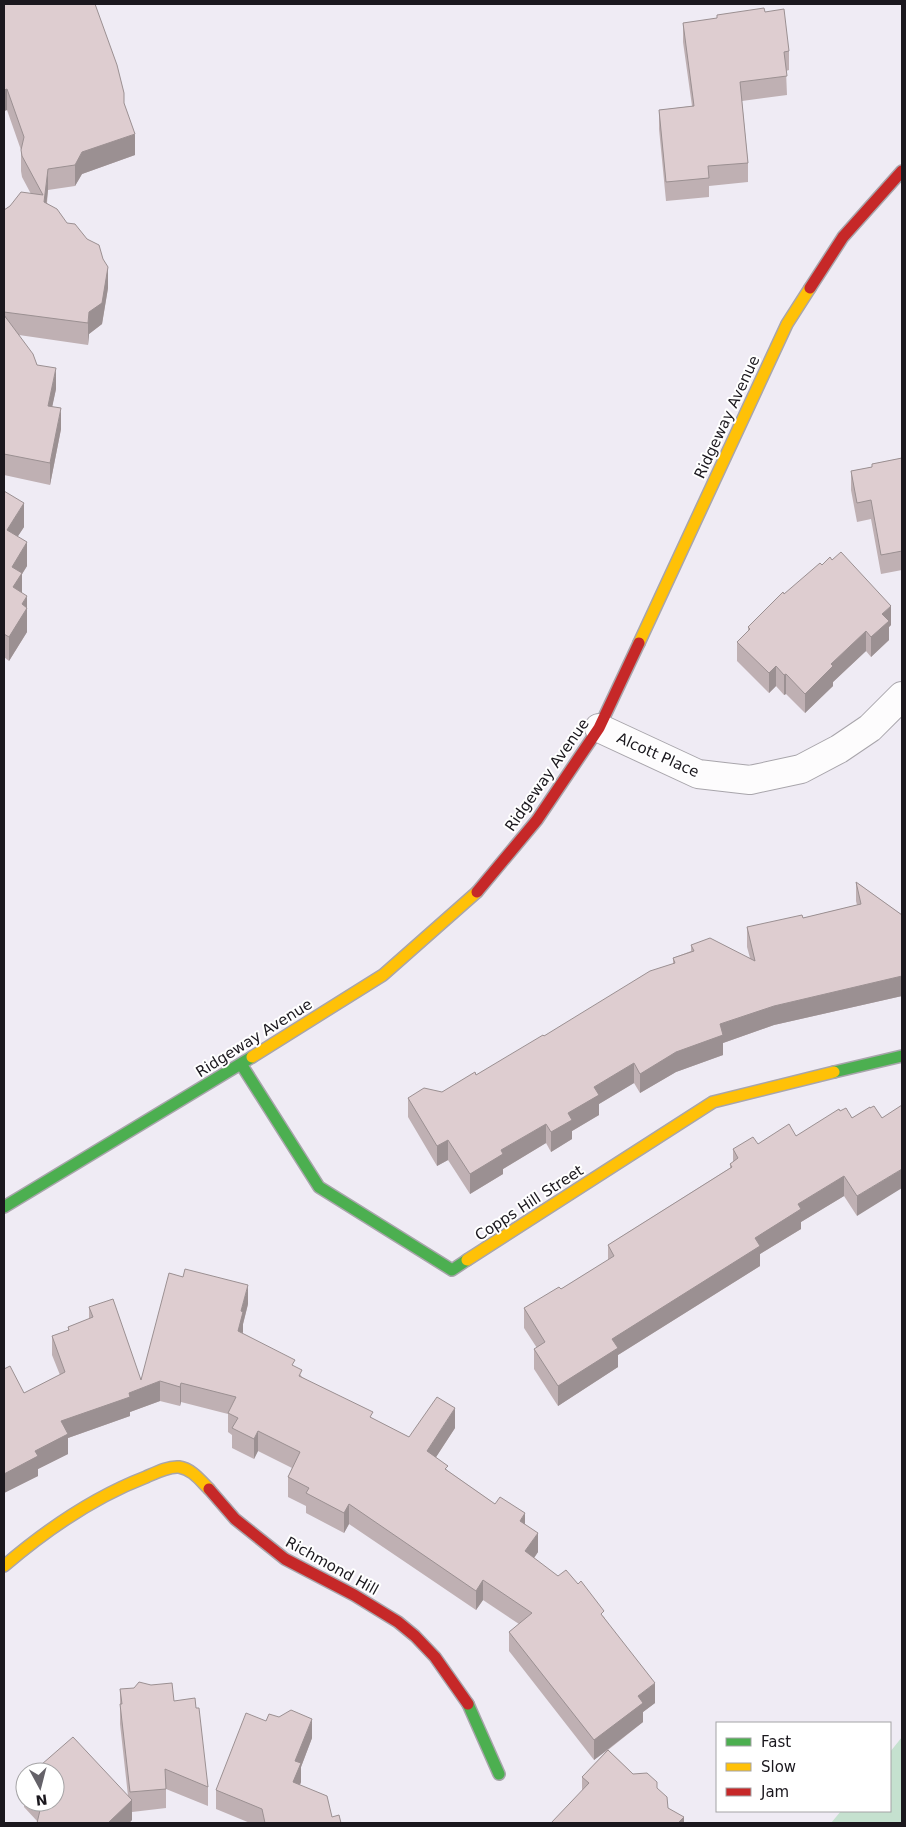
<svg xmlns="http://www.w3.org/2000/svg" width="906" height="1827" viewBox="0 0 906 1827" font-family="'DejaVu Sans',sans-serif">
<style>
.green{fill:#c5e1cf}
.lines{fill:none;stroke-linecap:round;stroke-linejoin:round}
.street-casing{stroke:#a8a5ab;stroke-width:30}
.fast-casing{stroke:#a8a5ab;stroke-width:14}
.slow-casing{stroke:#a8a5ab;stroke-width:14}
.jam-casing{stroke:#a8a5ab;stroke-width:14}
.street{stroke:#fdfcfd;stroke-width:28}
.fast{stroke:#4caf50;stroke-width:11}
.slow{stroke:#ffc107;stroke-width:11}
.jam{stroke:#c62828;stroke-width:11}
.wall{fill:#bfb0b3}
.shaded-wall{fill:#9b9092}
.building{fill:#decdd0;stroke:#9b9092}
.labels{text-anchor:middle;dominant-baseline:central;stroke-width:4;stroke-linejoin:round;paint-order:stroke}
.street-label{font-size:15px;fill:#1b181e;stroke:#fff}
</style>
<rect width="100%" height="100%" fill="#efebf4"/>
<!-- green -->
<path class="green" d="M902 1737V1823H831L841 1811H890V1752Z"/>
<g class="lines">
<defs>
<path id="street" d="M599 728 698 774 750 780 801 769 839 749 870 728 902 696"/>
<path id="fast" d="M241 1064 319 1187 452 1270 467 1260
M834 1072 902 1056
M4 1207 252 1057
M468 1704 499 1774"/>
<path id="slow" d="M639 643 787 324 810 288
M252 1057 383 975 477 892
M467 1260 713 1102 834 1072
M4 1566C46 1530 94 1497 146 1477 155 1473 168 1466 179 1467 192 1469 200 1480 209 1489"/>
<path id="jam" d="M810 288 843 237 902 171
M477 892 537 820 599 728 639 643
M209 1489 235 1519 285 1559 354 1595 398 1622 415 1636 435 1657 468 1704"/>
</defs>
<!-- street casing -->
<use href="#street" class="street-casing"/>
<!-- fast casing -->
<use href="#fast" class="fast-casing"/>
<!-- slow casing -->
<use href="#slow" class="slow-casing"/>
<!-- jam casing -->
<use href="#jam" class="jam-casing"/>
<!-- street -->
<use href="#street" class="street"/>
<!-- fast -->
<use href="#fast" class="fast"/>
<!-- slow -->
<use href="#slow" class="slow"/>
<!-- jam -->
<use href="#jam" class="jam"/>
</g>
<!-- wall -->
<path class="wall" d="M4 4 124 103 135 155 82 174 75 186 48 190 47 203 108 288 102 324 89 334 88 345 19 335 37 365 56 389 52 406 61 429 50 485 4 475V210L31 194 22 177 21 171V150L7 110 4 111Z
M765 12 789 51V70L786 71 787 95 742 101 748 163V182L709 186V197L666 201 659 129V110L692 106 683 42V23L717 19V15Z
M902 458V570L881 574 871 519 857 522 851 490V471L872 467V464Z
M4 491 24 527 17 537 27 566 22 574V593L27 608V632L9 661 4 657Z
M784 594 891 625 889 627V640L871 657 866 651 833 682V686L805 713 786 694 784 695 776 686 769 693 737 661V642L748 632V627Z
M856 882 902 915V996L774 1025 723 1043V1055L676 1072 640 1093 634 1083 599 1104V1115L572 1131V1139L551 1152 546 1143 503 1169V1174L470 1194 448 1160 437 1166 408 1117V1098L442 1092 476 1075 673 964V958L691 951V945L750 958 747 947V927L803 918 857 905 856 901Z
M870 1107 857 1216 844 1196 801 1222V1229L760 1254V1266L618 1355V1367L558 1406 534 1369V1349L537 1348 524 1328V1308L561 1289 608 1260V1245L730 1168V1164L733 1162V1149L796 1136 840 1111 852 1118Z
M248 1304 243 1324 242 1334 295 1367 302 1377 373 1419 409 1437 455 1428 436 1457 448 1471 525 1525 538 1552 534 1558 604 1617 655 1703 643 1712V1722L608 1750 633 1774 657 1788 668 1808 684 1823 582 1790V1777L608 1750 594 1760 509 1651V1632L519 1624 483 1600 476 1610 349 1524 344 1533 306 1513V1506L288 1497V1477L292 1468 258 1451 254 1459 232 1448V1435L228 1432V1414L181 1402 180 1406 160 1401 130 1412V1416L68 1438V1454L38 1469V1476L4 1493V1369L24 1393 60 1375 52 1355V1336L68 1331V1327L89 1319V1307L141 1380Z
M120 1689 174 1701 208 1787V1806L166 1789V1808L132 1812V1820L129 1823H37V1821L24 1807V1787L25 1786V1802H55L128 1796 120 1724Z
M279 1717 312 1738 301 1767V1782L300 1785 332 1817 341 1823H250L216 1809V1790L266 1721Z"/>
<!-- shaded-wall -->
<path class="shaded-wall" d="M7 89V110L4 111V90Z
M135 134V155L82 174 75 186V165L82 152Z
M48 169V190L44 223V202Z
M108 267V288L102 324 89 334 88 345V323L89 312Z
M56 368V389L48 427V406Z
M61 408V429L50 485V463Z
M24 503V527L7 553V530Z
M27 542V566L22 574V596L13 611 12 567Z
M27 596V632L9 661V637L22 604Z
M891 606V625L889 627V640L871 657V637L882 614Z
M866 631V651L833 682V686L805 713V694L831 664Z
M776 666V686L769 693V673Z
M786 674V694L784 695V675Z
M902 976V996L774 1025 723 1043V1055L676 1072 640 1093V1074L720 1024 774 1006Z
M634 1063V1083L599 1104V1115L572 1131V1139L551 1152V1132L568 1113 594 1087Z
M546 1124V1143L503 1169V1174L470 1194V1174L501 1150Z
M448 1140V1160L437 1166V1146Z
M902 1169V1188L857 1216V1196Z
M844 1176V1196L801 1222V1229L760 1254V1266L618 1355V1367L558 1406V1386L612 1339 755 1238 798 1204Z
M248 1285V1304L243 1324V1332L238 1351V1331L241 1311Z
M160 1381V1401L130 1412V1416L68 1438V1454L38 1469V1476L4 1493V1474L35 1451 61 1421 129 1393Z
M181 1383V1402L180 1406V1387Z
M455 1408V1428L427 1471V1451Z
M258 1431V1451L254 1459V1439Z
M349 1504V1524L344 1533V1513Z
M525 1513V1533L520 1521Z
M538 1533V1552L525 1571V1551Z
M483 1580V1600L476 1610V1591Z
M655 1683V1703L643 1712V1722L594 1760V1740L638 1696Z
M312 1719V1738L301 1767V1782L293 1801V1782L295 1761Z
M132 1800V1820L129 1823H108Z
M684 1817V1823H678Z"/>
<!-- building -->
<path class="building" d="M4 4H95L117 65 124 93V103L135 134 82 152 75 165 48 169 44 202 57 209 67 223 75 224 87 239 99 245 103 259 108 267 102 303 89 312 88 323 4 312V210L10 206 21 192 43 195 22 156 21 150 24 137 7 89 4 90Z
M764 8 765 12 784 9 789 51 784 52 787 76 740 82 748 163 708 166 709 178 666 182 659 110 694 106 683 23 717 18V15Z
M4 315 33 354 37 365 56 368 48 406 61 408 50 463 4 454Z
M902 458V551L881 555 871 500 857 503 851 471 872 467V464Z
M4 491 24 503 7 530 27 542 12 567 22 573 13 587 27 596 22 604 27 608 9 637 4 634Z
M841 552 891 606 882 614 889 621 871 637 866 631 831 664 833 666 805 694 786 674 784 675 776 666 769 673 737 642 750 629 748 627 783 592 784 594 820 563 822 565 830 557 832 560Z
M856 882 902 915V976L774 1006 720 1024 723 1035 676 1052 640 1074 634 1063 594 1087 599 1095 568 1113 572 1120 551 1132 546 1124 501 1150 503 1154 470 1174 448 1140 437 1146 408 1098 424 1088 442 1092 475 1072 476 1075 543 1035 544 1036 650 971 675 963 673 958 694 951 691 945 710 938 755 961 747 927 802 915 803 918 861 904Z
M902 1105V1169L857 1196 844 1176 798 1204 801 1209 755 1238 760 1246 612 1339 618 1348 558 1386 534 1349 545 1342 524 1308 559 1287 561 1289 614 1256 608 1245 732 1167 730 1164 738 1158 733 1149 753 1137 758 1144 789 1124 796 1136 839 1109 840 1111 846 1108 852 1118 870 1107V1108L874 1106 882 1118Z
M185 1269 248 1285 241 1311 243 1312 238 1331 295 1360 292 1365 302 1370 299 1376 373 1412 370 1417 409 1437 437 1397 455 1408 427 1451 448 1466 445 1469 495 1504 500 1497 525 1513 520 1521 538 1533 525 1551 558 1576 566 1570 578 1584 581 1581 604 1611 601 1614 655 1683 638 1696 643 1703 594 1740 509 1632 532 1613 483 1580 476 1591 349 1504 344 1513 306 1493 309 1488 288 1477 300 1452 258 1431 254 1439 232 1428 238 1418 228 1413 236 1397 181 1383 180 1387 160 1381 129 1393 130 1397 61 1421 68 1434 35 1451 38 1456 4 1474V1369L10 1366 24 1393 65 1372 52 1336 69 1330 68 1327 93 1317 89 1307 113 1299 141 1380 169 1273 183 1277Z
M139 1682 151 1685 172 1683 174 1701 195 1698 196 1708H199L208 1787 165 1769 166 1789 130 1792 120 1704H122L120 1689 134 1688Z
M291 1710 312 1719 295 1761 301 1763 293 1782 327 1796 332 1817 339 1815 341 1823H265L262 1809 216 1790 246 1713 266 1721 269 1714 279 1717Z
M73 1737 132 1800 108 1823H37L41 1806 38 1802H55V1772L34 1771Z
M608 1750 633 1774 647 1773 657 1782V1788L667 1797 668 1808 684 1817 678 1823H551L589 1783 582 1777Z"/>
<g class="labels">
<!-- street labels -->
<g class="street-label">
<text transform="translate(727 417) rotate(-65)">Ridgeway Avenue</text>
<text transform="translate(658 755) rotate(24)">Alcott Place</text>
<text transform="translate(547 775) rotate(-55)">Ridgeway Avenue</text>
<text transform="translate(254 1038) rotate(-32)">Ridgeway Avenue</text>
<text transform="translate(529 1203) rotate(-33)">Copps Hill Street</text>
<text transform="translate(332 1566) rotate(29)">Richmond Hill</text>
</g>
</g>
<!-- border -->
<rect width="906" height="1827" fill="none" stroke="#1b181e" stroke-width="10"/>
<!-- legend -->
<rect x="716" y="1722" width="175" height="90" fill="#ffffff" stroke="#a4a3a5"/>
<rect x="726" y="1738" width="25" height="8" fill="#4caf50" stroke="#a4a3a5"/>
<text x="761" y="1747" font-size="15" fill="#1b181e">Fast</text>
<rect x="726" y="1763" width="25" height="8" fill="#ffc107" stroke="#a4a3a5"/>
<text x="761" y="1772" font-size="15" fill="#1b181e">Slow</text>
<rect x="726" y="1788" width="25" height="8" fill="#c62828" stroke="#a4a3a5"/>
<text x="761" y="1797" font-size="15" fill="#1b181e">Jam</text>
<!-- north arrow -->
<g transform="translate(40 1787) rotate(173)"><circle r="24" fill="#ffffff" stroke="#a4a3a5"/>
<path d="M0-4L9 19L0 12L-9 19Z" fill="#656269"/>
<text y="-8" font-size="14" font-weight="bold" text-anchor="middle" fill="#1b181e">N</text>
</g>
</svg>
